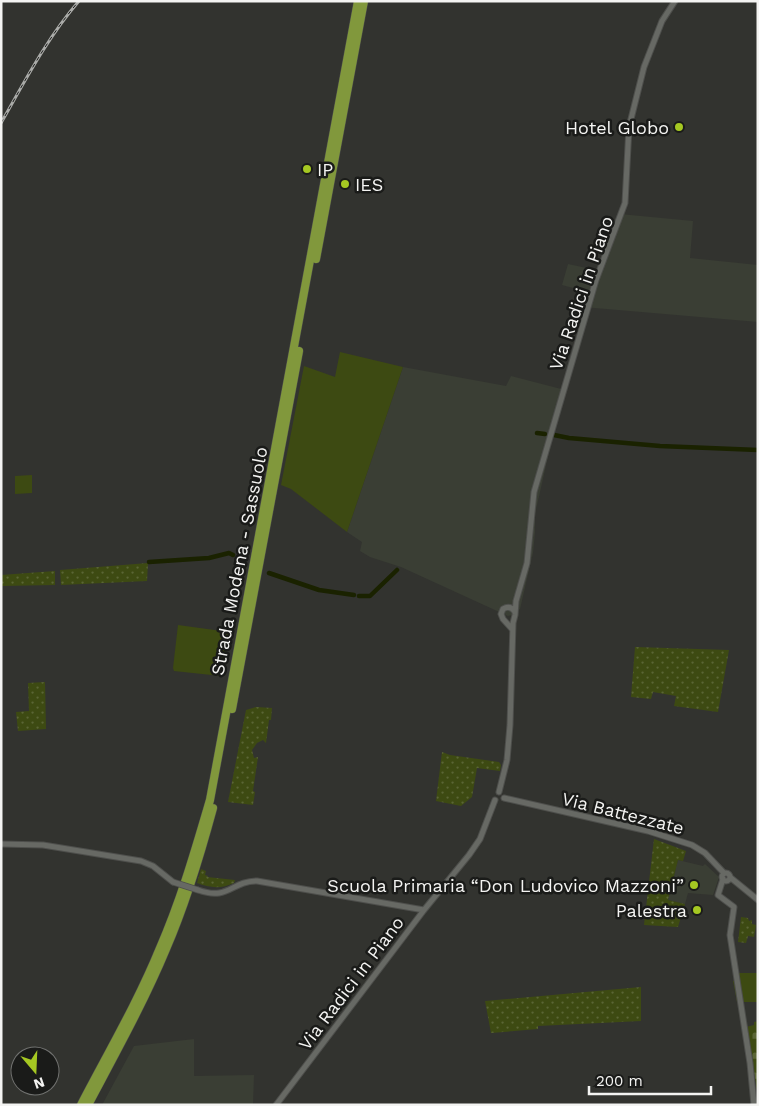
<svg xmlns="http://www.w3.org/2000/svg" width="759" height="1106" viewBox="0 0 759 1106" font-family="'Work Sans',sans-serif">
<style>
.built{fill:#3a3e34}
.grass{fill:#3d4a12}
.cemetery{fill:url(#cemetery-stones)}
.park{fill:url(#park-dots)}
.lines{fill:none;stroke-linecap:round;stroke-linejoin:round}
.canal{stroke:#1a2200;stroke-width:4.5}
.minor-casing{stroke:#4e4f4c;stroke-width:7}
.highway-casing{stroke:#4e4f4c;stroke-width:9}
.minor{stroke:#676964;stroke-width:5}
.highway{stroke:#81983c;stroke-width:8}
.rail-casing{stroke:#abaca9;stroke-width:3}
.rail{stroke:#1a1b19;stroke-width:1;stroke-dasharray:4;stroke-linecap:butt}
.minor-bridge-casing{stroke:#4e4f4c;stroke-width:7;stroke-linecap:butt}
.minor-bridge{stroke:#676964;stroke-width:5}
.poi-dot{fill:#a5c822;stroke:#1a1b19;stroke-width:2}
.labels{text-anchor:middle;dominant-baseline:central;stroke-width:5;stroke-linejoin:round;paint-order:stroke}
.poi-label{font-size:18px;fill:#f4f4f2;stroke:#1a1b19;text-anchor:end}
.street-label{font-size:18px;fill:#f4f4f2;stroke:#1a1b19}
</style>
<defs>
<pattern id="cemetery-stones" width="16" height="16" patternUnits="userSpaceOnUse" patternTransform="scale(1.25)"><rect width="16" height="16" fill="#3d4a12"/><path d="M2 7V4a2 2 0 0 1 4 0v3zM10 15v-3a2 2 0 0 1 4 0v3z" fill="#5a6535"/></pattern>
<pattern id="park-dots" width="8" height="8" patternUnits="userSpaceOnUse" patternTransform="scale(1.25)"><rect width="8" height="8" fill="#3d4a12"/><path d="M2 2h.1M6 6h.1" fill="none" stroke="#5a6535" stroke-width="1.8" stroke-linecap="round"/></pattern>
</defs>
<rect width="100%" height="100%" fill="#32332f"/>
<!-- built -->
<path class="built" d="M620 214 693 221 690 258 758 265V322L583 307 588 292 562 285 568 264 596 270Z
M403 367 506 386 511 376 565 390 552 439 535 514V533L533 553 520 609 512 615 508 616 401 567 370 557 360 551 362 542 347 532Z
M678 860 703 866 705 864 719 877 713 895 688 893 685 904 668 900Z
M194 1039V1076L254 1075 253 1105H102L134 1046Z"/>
<!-- grass -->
<path class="grass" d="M340 352 403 367 347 532 291 489 281 485 304 366 335 377Z
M32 475V493L15 494V476Z
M178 625 229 632 221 676 174 671 173 668Z
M738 973H758V1002H737L733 981H736Z"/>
<!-- cemetery -->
<path class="cemetery" d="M758 1021V1090H757L746 1027 754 1025V1022Z"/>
<!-- park -->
<path class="park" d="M148 563 147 581 61 585 60 570Z
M55 571V585L1 586V575Z
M635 647 729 650 718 712 674 706 676 696 653 692 651 699 631 697Z
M45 682 46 729 18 731 16 712 29 711 28 683Z
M256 707 272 708 271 720H269L266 743 263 740 257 743 252 750 254 758 258 757 253 791 255 792 253 805 228 802 246 710Z
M442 752 450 755 499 762 501 765 500 771 477 768 472 797 461 806 436 801Z
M654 839 686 851 683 861 678 860 668 900 685 904 678 927 644 925Z
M201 869 206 871 205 875 208 876 207 877 235 880 234 883C221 889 210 888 197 883Z
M741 917 748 918 749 921 752 920V924L756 925 754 937 748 936 746 943 738 942Z
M641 987V1021L538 1026V1029L491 1033 485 1001Z"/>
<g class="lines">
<!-- canal -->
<path class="canal" d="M537 433 545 434
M554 435 569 438 660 446 758 450
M149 562 209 558 229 553 233 555
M269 573 319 590 354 595
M359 596H370L397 570"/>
<defs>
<path id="minor" d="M512 629 503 619 501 614 503 609C508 606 512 607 515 612
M499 792 507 760 510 725 513 623 515 615 516 601 527 563 534 492 596 280 625 203 629 127 644 67 662 21 675 1
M504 798 648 831 692 845 705 853 724 873
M1 844 43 845 141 861 153 866 173 882
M722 877a4 4 0 1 1 8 0a4 4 0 1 1-8 0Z
M731 878 758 900
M723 879 718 895 734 907 730 935 750 1063 754 1105
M198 890C229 901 231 881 257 881L424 910
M276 1105 424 910 469 855 480 839 495 800"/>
<path id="highway" d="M316 259 364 1
M232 709 299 351
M81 1105C108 1053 138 1002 160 948 181 900 195 851 210 800L358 1
M88 1105C115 1054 144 1002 166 949 186 903 200 856 213 808"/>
</defs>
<!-- minor casing -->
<use href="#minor" class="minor-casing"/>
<!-- highway casing -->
<use href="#highway" class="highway-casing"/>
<!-- minor -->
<use href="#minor" class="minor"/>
<!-- highway -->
<use href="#highway" class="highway"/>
<defs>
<path id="rail" d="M1 123C25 81 47 38 79 1"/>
</defs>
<!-- rail casing -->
<use href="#rail" class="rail-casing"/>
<!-- rail -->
<use href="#rail" class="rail"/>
<defs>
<path id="minor-bridge" d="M173 882 198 890"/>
</defs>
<!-- minor-bridge casing -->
<use href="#minor-bridge" class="minor-bridge-casing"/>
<!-- minor-bridge -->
<use href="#minor-bridge" class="minor-bridge"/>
</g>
<!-- markers -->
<g class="poi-dot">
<circle cx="679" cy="127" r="5"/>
<circle cx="307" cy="169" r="5"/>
<circle cx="345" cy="184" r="5"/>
<circle cx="694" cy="885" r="5"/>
<circle cx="697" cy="910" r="5"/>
</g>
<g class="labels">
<!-- poi labels -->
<g class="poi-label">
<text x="669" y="127">Hotel Globo</text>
<text x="317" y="169" text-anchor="start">IP</text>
<text x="355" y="184" text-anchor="start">IES</text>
<text x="684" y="885">Scuola Primaria “Don Ludovico Mazzoni”</text>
<text x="687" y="910">Palestra</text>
</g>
<!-- street labels -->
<g class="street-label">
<text transform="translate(581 293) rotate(-71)">Via Radici in Piano</text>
<text transform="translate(239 561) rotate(-79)">Strada Modena - Sassuolo</text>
<text transform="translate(623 813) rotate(14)">Via Battezzate</text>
<text transform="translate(351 983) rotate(-53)">Via Radici in Piano</text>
</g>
</g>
<!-- border -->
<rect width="759" height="1106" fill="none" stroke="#f4f4f2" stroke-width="5"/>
<!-- north arrow -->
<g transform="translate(35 1071) rotate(161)"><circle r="24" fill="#1a1b19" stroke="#717270"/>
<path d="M0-4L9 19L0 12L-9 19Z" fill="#a5c822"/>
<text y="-8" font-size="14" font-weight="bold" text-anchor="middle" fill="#f4f4f2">N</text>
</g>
<!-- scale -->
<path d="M589 1086v8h122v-8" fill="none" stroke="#f4f4f2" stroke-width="2.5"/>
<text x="596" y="1086" font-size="15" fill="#f4f4f2" stroke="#1a1b19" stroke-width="4" paint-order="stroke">200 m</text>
</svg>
